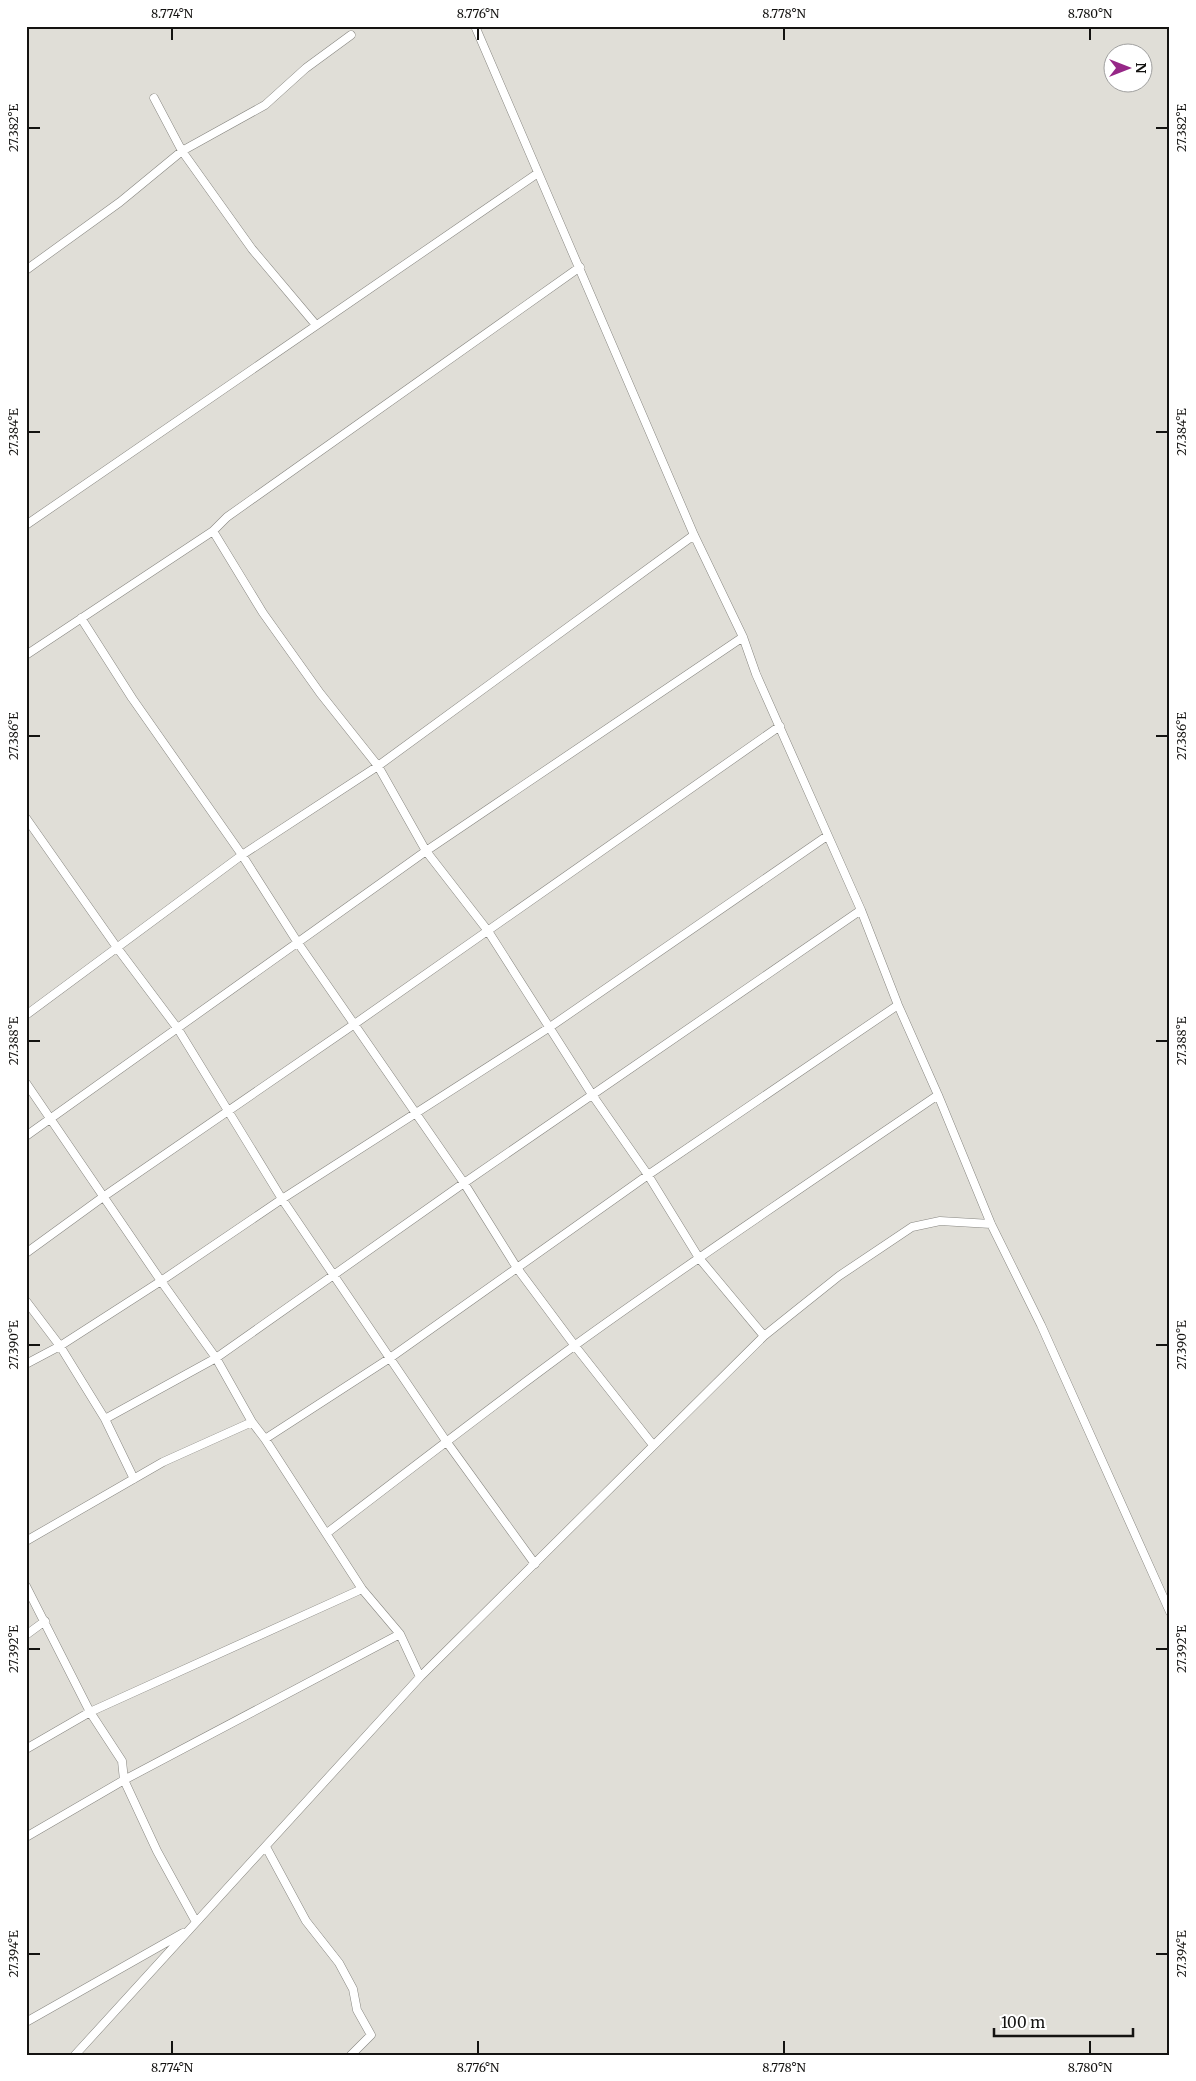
<svg xmlns="http://www.w3.org/2000/svg" width="1196" height="2081" viewBox="0 0 1196 2081" font-family="Merriweather,serif">
<style>
.lines{fill:none;stroke-linecap:round;stroke-linejoin:round}
.minor-casing{stroke:#878680;stroke-width:9}
.minor{stroke:#fff;stroke-width:8}
.ticks{fill:none;stroke:#141311;stroke-width:2}
.neatline{fill:none;stroke:#141311;stroke-width:2}
.ticks-label{font-size:12px;text-anchor:middle;fill:#141311}
</style>
<rect width="100%" height="100%" fill="#e0ded7"/>
<g class="lines">
<defs>
<path id="minor" d="M475 26 694 535 743 637 756 674 861 910 898 1005 938 1095 991 1224 1041 1325 1170 1612
M154 98 182 151 252 249 316 325
M26 270 120 202 182 151 265 105 306 68 351 35
M26 525 538 173
M213 531 263 613 320 693 378 766 426 851 488 931 593 1096 648 1175 699 1258 764 1336
M81 618 132 698 242 855 298 943 464 1183 517 1268 575 1346 653 1445
M26 655 213 531 227 517 580 267
M26 818 118 949 178 1029 282 1199 446 1441 535 1564
M26 1015 242 855 378 766 694 535
M26 1083 161 1281 216 1358 252 1422 265 1439 362 1589 400 1634 420 1677
M26 1136 426 851 743 637
M26 1253 103 1197 356 1023 780 726
M26 1301 60 1346 105 1419 134 1479
M26 1364 60 1346 161 1281 282 1199 550 1027 827 836
M105 1419 216 1358 464 1183 861 910
M265 1439 390 1358 648 1175 898 1005
M327 1533C409 1470 491 1407 574 1346 693 1260 816 1178 938 1095
M26 1541 163 1462 252 1422
M26 1586 90 1712 122 1761 124 1780 157 1851 196 1922
M26 1635 45 1621
M26 1749 90 1712 362 1589
M26 1837 124 1780 400 1634
M266 1847 306 1921 339 1963 353 1989 357 2010 371 2035 351 2055
M26 2022 183 1933
M75 2055 420 1677 764 1336 839 1276 912 1227 940 1221 991 1224"/>
</defs>
<!-- minor casing -->
<use href="#minor" class="minor-casing"/>
<!-- minor -->
<use href="#minor" class="minor"/>
</g>
<!-- ticks -->
<path class="ticks" d="M172 28V40M478 28V40M784 28V40M1090 28V40M28 128H40M1156 128H1168M28 432H40M1156 432H1168M28 736H40M1156 736H1168M28 1041H40M1156 1041H1168M28 1345H40M1156 1345H1168M28 1649H40M1156 1649H1168M28 1954H40M1156 1954H1168M172 2041V2054M478 2041V2054M784 2041V2054M1090 2041V2054"/>
<!-- border -->
<rect width="1196" height="2081" fill="none" stroke="#ffffff" stroke-width="55"/>
<!-- north arrow -->
<g transform="translate(1128 68) rotate(90)"><circle r="24" fill="#ffffff" stroke="#a1a1a0"/>
<path d="M0-4L9 19L0 12L-9 19Z" fill="#962787"/>
<text y="-8" font-size="14" font-weight="bold" text-anchor="middle" fill="#141311">N</text>
</g>
<!-- scale -->
<path d="M994 2028v8h139v-8" fill="none" stroke="#141311" stroke-width="2.5"/>
<text x="1001" y="2028" font-size="15" fill="#141311" stroke="#ffffff" stroke-width="4" paint-order="stroke">100 m</text>
<rect x="28" y="28" width="1140" height="2026" class="neatline"/>
<g class="ticks-label">
<text x="172" y="18">8.774°N</text>
<text x="478" y="18">8.776°N</text>
<text x="784" y="18">8.778°N</text>
<text x="1090" y="18">8.780°N</text>
<text transform="translate(1182 128) rotate(-90)" y="4">27.382°E</text>
<text transform="translate(14 128) rotate(-90)" y="4">27.382°E</text>
<text transform="translate(14 432) rotate(-90)" y="4">27.384°E</text>
<text transform="translate(1182 432) rotate(-90)" y="4">27.384°E</text>
<text transform="translate(1182 736) rotate(-90)" y="4">27.386°E</text>
<text transform="translate(14 736) rotate(-90)" y="4">27.386°E</text>
<text transform="translate(14 1041) rotate(-90)" y="4">27.388°E</text>
<text transform="translate(1182 1041) rotate(-90)" y="4">27.388°E</text>
<text transform="translate(14 1345) rotate(-90)" y="4">27.390°E</text>
<text transform="translate(1182 1345) rotate(-90)" y="4">27.390°E</text>
<text transform="translate(1182 1649) rotate(-90)" y="4">27.392°E</text>
<text transform="translate(14 1649) rotate(-90)" y="4">27.392°E</text>
<text transform="translate(1182 1954) rotate(-90)" y="4">27.394°E</text>
<text transform="translate(14 1954) rotate(-90)" y="4">27.394°E</text>
<text x="172" y="2072">8.774°N</text>
<text x="478" y="2072">8.776°N</text>
<text x="784" y="2072">8.778°N</text>
<text x="1090" y="2072">8.780°N</text>
</g>
</svg>
